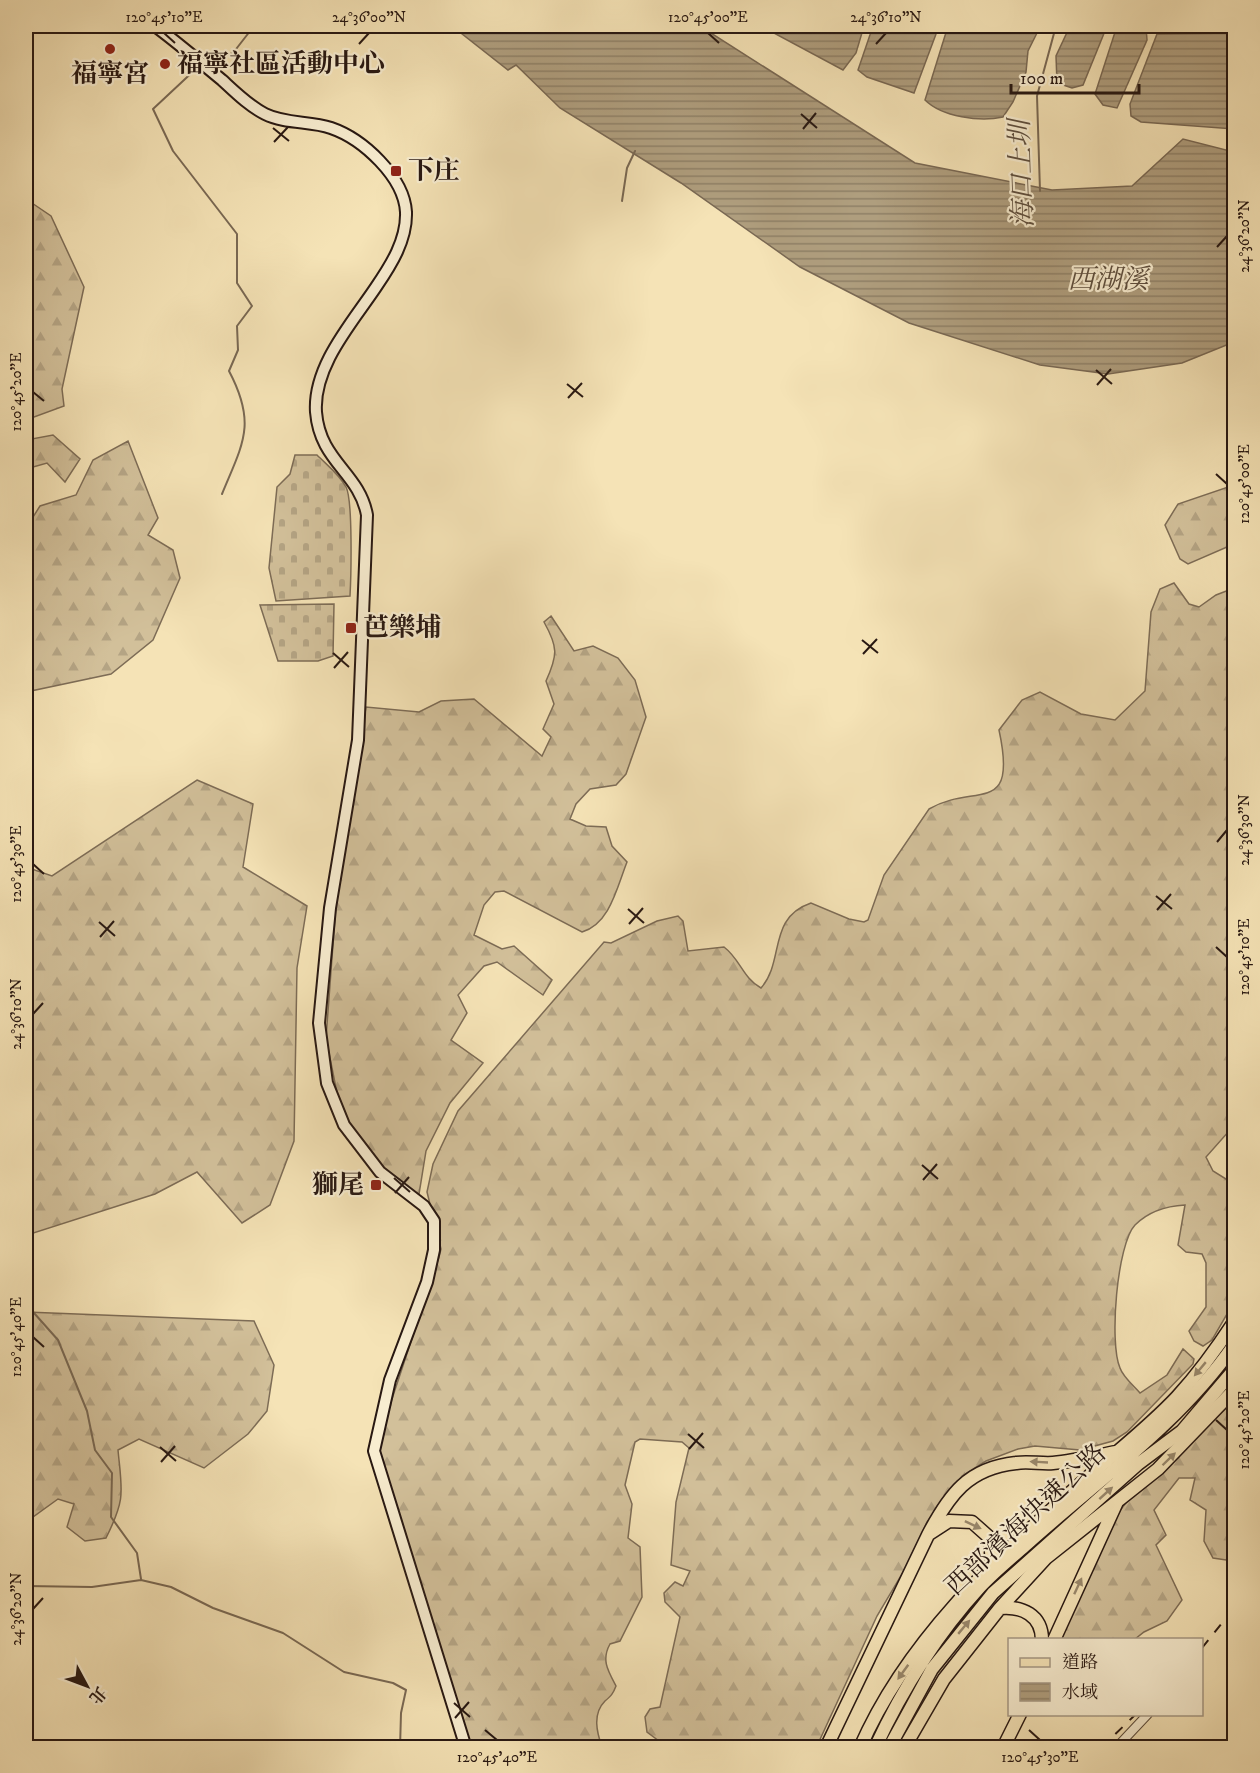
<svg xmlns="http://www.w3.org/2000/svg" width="1260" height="1773" viewBox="0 0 1260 1773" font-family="'IM FELL DW Pica','Noto Serif TC',serif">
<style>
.forest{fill:url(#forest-firs);stroke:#7d6c56;stroke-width:1.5}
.cemetery{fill:url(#cemetery-stones);stroke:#7d6c56;stroke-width:1.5}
.water{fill:url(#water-rules);stroke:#796853;stroke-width:1.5}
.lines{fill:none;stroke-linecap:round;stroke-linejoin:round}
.stream{stroke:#796853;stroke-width:2}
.minor-casing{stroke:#5b4b3b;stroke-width:10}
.secondary-casing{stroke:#281812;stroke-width:14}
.primary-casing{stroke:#281812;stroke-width:15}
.trunk-casing{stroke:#281812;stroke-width:15}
.minor{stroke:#f8edd0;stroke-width:8}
.secondary{stroke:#f8edd0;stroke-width:10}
.primary{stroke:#f5e3b6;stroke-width:12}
.trunk{stroke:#f5e3b6;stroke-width:12}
.rail{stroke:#281812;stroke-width:2;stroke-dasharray:10 10;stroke-linecap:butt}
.oneway{fill:#99886c}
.ticks{fill:none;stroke:#281812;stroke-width:2}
.poi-dot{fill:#8f2418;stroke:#f8edd0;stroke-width:2}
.labels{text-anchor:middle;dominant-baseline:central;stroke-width:4.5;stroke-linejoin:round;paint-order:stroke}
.poi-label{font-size:26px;font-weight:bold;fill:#281812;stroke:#f8edd0;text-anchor:start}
.street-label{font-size:26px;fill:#281812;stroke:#f8edd0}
.water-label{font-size:27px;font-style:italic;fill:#5e4e3d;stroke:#f8edd0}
.neatline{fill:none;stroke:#281812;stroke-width:2}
.ticks-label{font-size:15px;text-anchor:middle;fill:#281812}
</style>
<defs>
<pattern id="forest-firs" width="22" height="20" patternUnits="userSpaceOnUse" patternTransform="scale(1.5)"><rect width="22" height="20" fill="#d2c09a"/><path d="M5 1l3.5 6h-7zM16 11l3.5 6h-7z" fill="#b4a484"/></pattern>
<pattern id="cemetery-stones" width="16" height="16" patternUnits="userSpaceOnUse" patternTransform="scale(1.5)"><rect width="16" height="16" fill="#d2c09a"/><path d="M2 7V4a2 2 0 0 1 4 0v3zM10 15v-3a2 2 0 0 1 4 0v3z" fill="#b4a484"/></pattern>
<pattern id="water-rules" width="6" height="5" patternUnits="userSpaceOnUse" patternTransform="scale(1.5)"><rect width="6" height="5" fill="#af9e7e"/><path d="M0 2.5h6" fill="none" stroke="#8e8066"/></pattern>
</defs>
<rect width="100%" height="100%" fill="#f5e3b6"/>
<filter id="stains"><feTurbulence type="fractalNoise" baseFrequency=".00333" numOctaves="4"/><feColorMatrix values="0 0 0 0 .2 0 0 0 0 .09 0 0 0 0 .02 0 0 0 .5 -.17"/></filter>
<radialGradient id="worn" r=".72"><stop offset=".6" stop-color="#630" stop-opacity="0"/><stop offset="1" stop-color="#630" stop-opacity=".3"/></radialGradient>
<!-- forest -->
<path class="forest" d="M26 199 51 216 84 287 62 389 64 406 26 420Z
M53 435 80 459 65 482 47 463 26 469V440Z
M128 441 158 518 148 535 173 550 180 578 153 640 111 674 26 692V528L40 506 76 495 93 460Z
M1234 485V544L1188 564 1180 559 1165 525 1178 504Z
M1174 583 1189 604 1199 607 1216 595 1234 588V1115L1230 1130 1206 1157 1213 1171 1234 1184V1207L1228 1209 1229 1218 1234 1220V1302L1212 1340 1203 1346 1194 1341 1189 1331 1206 1307V1263L1202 1254 1186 1252 1178 1245 1185 1205C1166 1206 1149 1211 1135 1225 1117 1244 1109 1343 1120 1368 1123 1377 1134 1386 1140 1393L1167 1375 1183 1349 1194 1359 1193 1364 1127 1432 1113 1441 1080 1450 1035 1446 1018 1449 986 1461 962 1476 927 1522 908 1564 877 1616 816 1748 659 1747V1741L647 1732 645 1717 650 1709 660 1707 680 1617 665 1602 664 1593 675 1582 683 1586 690 1571 671 1565 676 1502 689 1448 682 1442 640 1439 635 1442 625 1485 632 1504 628 1538 640 1547 642 1597 620 1641 610 1644C601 1660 608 1671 616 1686 613 1694 611 1696 605 1701 592 1714 597 1733 602 1747H471L379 1464V1441L385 1420 439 1257 441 1249 427 1192 433 1164 458 1111 604 942 611 943 657 921 678 916 683 921 688 951 724 947C740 959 743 978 761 988 785 961 767 918 811 903L849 919 864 922 868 920 884 875 929 809C975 782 1018 818 999 730L1022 700 1040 692 1081 714 1115 720 1145 691 1151 612 1160 589Z
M551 616 574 651 593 646 618 658 635 680 646 717 626 774 616 785 590 789 576 804 570 819 586 826 606 827 612 846 627 862C617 887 610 924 582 932L504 891 495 892 484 905 474 935 502 949 514 946 552 980 543 995 497 962 484 966 458 995 467 1013 451 1040 483 1063 450 1103 426 1151 419 1194 412 1200 343 1123 326 1038 337 891 366 707 419 712 441 701 474 699 542 756 551 737 543 729 554 704 546 681C558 655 558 647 544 622Z
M197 780 253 804 243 867 307 906 297 968 294 1141 270 1205 242 1223 197 1172 155 1194 30 1234 26 1253V867L52 876Z
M26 1312 254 1321 274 1365 267 1411 248 1434 204 1468 139 1439 118 1450C122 1492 126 1498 106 1538L85 1541 67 1527 74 1504 58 1499 26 1522Z
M1234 1400V1548L1226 1560 1213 1558 1204 1541 1206 1510 1190 1500 1195 1478H1179L1154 1510 1166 1535 1156 1545 1182 1600 1167 1621 1144 1632 1135 1639 1058 1640 1119 1512 1139 1485 1178 1456Z"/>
<!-- cemetery -->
<path class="cemetery" d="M295 455H317C327 465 339 474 346 487 353 500 351 577 350 596L276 601 269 568 277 487 290 474Z
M334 604 333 656 318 661H278L260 605Z"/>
<!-- water -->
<path class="water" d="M452 26H700L915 163 1052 190 1132 186 1183 139 1234 152V342L1182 363 1108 374 1040 365 909 323 800 267 681 183 560 108 516 65 508 70Z
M761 26H864L856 53 843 70Z
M873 26H939L914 93 867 77 858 70Z
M948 26 1036 28 1037 33 1028 51 1026 72 1013 102 1003 117C980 122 942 117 925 100Z
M1070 26H1107L1083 85 1072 88 1057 83 1056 56Z
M1117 26 1146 27 1147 40 1117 108 1103 105 1095 94Z
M1234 33V129L1141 122 1131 116 1130 104 1157 34Z"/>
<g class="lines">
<!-- stream -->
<path class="stream" d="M207 62 233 53 254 26
M199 66 153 109 173 151 237 234V283L252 306 237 326 238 350 229 371C257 424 243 443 222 494
M1040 191 1037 96 1056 26
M622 201 627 168 635 151
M26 1304 58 1340 87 1411 95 1450 112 1473 111 1517 137 1553 141 1579
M26 1586 92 1587 141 1580 171 1587 213 1608 283 1633 344 1672 393 1683 406 1690 401 1713 400 1748"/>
<defs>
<path id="minor" d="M1116 1748 1148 1714"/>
<path id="secondary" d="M155 26C178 43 200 62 222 80 235 92 249 106 265 114 285 124 310 121 331 128 363 139 404 177 406 212 407 240 391 265 376 287 352 323 313 366 316 412 320 462 359 472 367 515L358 740 330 908 319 1023 327 1083 344 1125 380 1172 424 1206 434 1221V1250L427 1282 390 1380 374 1451 466 1748"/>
<path id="primary" d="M929 1534 949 1521 972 1522 990 1538 992 1565
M1000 1608C1022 1606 1042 1615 1042 1640
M1054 1640 1117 1502
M826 1748 928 1535C949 1495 968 1468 1016 1463 1028 1461 1041 1464 1053 1463 1074 1461 1095 1456 1116 1452
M860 1748C906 1642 994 1560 1079 1485 1111 1456 1147 1429 1177 1397 1198 1374 1217 1348 1234 1322
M904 1748 944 1679 1000 1608 1046 1558 1158 1469 1234 1390
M1003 1748 1020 1714"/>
<path id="trunk" d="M875 1748C902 1690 937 1634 980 1587 994 1572 1011 1558 1027 1544 1098 1480 1179 1424 1234 1345
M889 1748 932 1669 993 1593 1138 1464 1182 1431 1234 1370"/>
</defs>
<!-- minor casing -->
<use href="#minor" class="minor-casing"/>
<!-- secondary casing -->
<use href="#secondary" class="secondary-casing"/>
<!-- primary casing -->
<use href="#primary" class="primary-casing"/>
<!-- trunk casing -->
<use href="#trunk" class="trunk-casing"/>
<!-- minor -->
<use href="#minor" class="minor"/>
<!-- secondary -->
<use href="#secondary" class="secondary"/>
<!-- primary -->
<use href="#primary" class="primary"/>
<!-- trunk -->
<use href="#trunk" class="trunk"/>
<!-- rail -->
<path class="rail" d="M1202 1648 1234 1608
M1101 1748 1136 1714"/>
</g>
<!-- one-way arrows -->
<defs><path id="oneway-solid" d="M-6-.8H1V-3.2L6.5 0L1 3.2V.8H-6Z" transform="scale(1.5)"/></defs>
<g class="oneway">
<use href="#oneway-solid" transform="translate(1200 1369) rotate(130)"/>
<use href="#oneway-solid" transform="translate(1169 1459) rotate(-44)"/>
<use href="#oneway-solid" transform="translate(1039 1462) rotate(-177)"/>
<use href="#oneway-solid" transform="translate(1106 1493) rotate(-42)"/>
<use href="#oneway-solid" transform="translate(973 1525) rotate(25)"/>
<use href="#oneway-solid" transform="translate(1078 1586) rotate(-65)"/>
<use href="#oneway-solid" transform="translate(964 1627) rotate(-50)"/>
<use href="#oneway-solid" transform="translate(903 1672) rotate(126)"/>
</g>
<!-- ticks -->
<path class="ticks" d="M164 33 175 43M708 33 719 43M359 44 369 33M876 44 886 33M801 114 817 128M273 128 289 141M803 129 816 113M274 142 288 127M1217 247 1227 236M1096 370 1112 384M567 384 583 397M1097 385 1111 369M33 392 44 401M568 398 582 383M1216 474 1227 484M862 640 878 653M333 653 349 667M863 654 877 639M334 668 348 652M1217 842 1227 830M33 864 44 874M1156 896 1172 909M628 909 644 923M1157 910 1171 894M99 922 115 936M629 924 643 908M100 937 114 921M1216 947 1227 957M33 1014 43 1003M922 1165 938 1179M394 1178 410 1192M923 1180 937 1164M395 1193 409 1177M33 1337 44 1347M1216 1420 1227 1430M688 1434 704 1448M160 1447 176 1461M689 1449 703 1433M161 1462 175 1446M33 1609 43 1598M454 1703 470 1717M455 1718 469 1702M485 1730 497 1740M1029 1730 1040 1740"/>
<!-- markers -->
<g class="poi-dot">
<circle cx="110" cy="49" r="6"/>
<circle cx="165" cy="64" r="6"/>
<rect x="390" y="165" width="12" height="12" rx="3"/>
<rect x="345" y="622" width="12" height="12" rx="3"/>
<rect x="370" y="1179" width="12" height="12" rx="3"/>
</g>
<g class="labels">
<!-- poi labels -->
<g class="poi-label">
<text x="177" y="64">福寧社區活動中心</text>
<text x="110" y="74" text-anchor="middle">福寧宮</text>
<text x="408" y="171">下庄</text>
<text x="363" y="628">芭樂埔</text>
<text x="364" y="1185" text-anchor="end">獅尾</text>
</g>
<!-- street labels -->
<g class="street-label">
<text transform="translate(1026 1520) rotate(-43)">西部濱海快速公路</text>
</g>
<!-- water labels -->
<g class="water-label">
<text transform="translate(1022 174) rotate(-92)">海口上圳</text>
<text x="1108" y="280">西湖溪</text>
</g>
</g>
<!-- margin -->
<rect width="1260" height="1773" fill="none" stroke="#f5e3b6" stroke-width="66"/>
<!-- legend -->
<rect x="1008" y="1638" width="195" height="78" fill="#f8edd0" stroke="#a59884" stroke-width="1.5"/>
<rect x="1020" y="1658" width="30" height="9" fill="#f5e3b6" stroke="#a59884" stroke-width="1.5"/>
<text x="1062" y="1668" font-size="18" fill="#281812">道路</text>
<rect x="1020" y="1683" width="30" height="18" fill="url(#water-rules)" stroke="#a59884" stroke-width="1.5"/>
<text x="1062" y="1698" font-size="18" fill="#281812">水域</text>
<!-- north arrow -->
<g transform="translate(87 1686) rotate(131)" stroke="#f8edd0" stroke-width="4.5" paint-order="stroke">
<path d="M0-4.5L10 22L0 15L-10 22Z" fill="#281812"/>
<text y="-9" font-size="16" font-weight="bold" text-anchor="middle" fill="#281812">北</text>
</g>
<!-- scale -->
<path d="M1011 84v9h128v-9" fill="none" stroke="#281812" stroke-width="3"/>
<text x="1020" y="84" font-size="18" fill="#281812" stroke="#f8edd0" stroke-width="4.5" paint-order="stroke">100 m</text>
<rect x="33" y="33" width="1194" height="1707" class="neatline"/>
<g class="ticks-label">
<text x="164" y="22">120°45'10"E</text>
<text x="369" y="22">24°36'00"N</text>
<text x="708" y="22">120°45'00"E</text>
<text x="886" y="22">24°36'10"N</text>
<text transform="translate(1244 236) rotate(-90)" y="5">24°36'20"N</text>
<text transform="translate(16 392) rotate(-90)" y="5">120°45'20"E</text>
<text transform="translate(1244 484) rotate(-90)" y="5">120°45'00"E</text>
<text transform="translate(1244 830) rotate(-90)" y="5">24°36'30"N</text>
<text transform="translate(16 864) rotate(-90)" y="5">120°45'30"E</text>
<text transform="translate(1244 957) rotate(-90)" y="5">120°45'10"E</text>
<text transform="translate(16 1014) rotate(-90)" y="5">24°36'10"N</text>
<text transform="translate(16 1337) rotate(-90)" y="5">120°45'40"E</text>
<text transform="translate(1244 1430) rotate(-90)" y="5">120°45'20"E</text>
<text transform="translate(16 1609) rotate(-90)" y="5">24°36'20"N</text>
<text x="497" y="1762">120°45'40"E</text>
<text x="1040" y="1762">120°45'30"E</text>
</g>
<rect width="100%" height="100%" filter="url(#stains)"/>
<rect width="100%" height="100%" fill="url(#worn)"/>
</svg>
